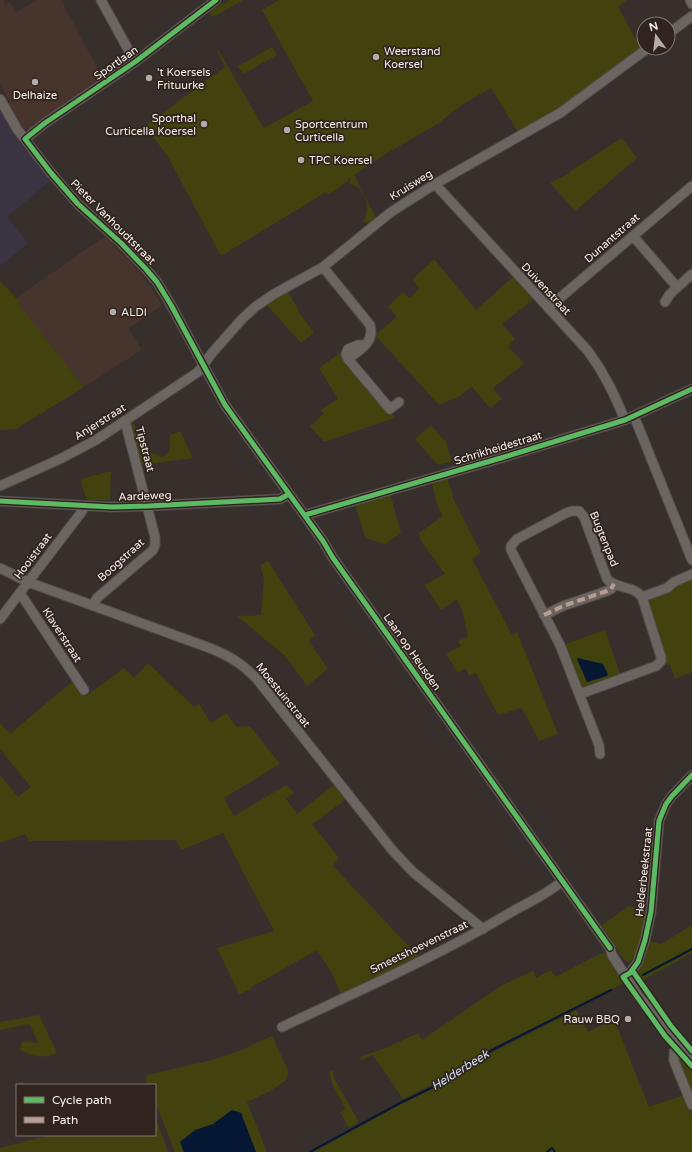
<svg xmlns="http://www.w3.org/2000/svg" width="692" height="1152" viewBox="0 0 692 1152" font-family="'Varela Round',sans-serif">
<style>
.built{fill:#47352d}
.education{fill:#3a3442}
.green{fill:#41420d}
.water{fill:#051733}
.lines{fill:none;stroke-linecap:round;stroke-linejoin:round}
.stream{stroke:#051733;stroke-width:2}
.minor-casing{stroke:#524b49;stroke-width:11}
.minor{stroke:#6b6562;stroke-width:9}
.quiet{stroke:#b99d93;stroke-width:4;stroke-dasharray:8 4;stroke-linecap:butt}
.cycleway-casing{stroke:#31241e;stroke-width:8}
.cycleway{stroke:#5cba63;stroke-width:5}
.poi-dot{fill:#b4aca8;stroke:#31241e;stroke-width:1.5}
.labels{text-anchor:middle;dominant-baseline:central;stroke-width:3.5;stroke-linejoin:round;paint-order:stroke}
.poi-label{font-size:11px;fill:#f8efeb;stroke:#31241e;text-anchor:start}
.street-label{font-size:11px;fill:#f8efeb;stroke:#31241e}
.water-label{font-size:12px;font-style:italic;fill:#cfddee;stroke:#31241e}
</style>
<rect width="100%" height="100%" fill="#372f2c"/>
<!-- built -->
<path class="built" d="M0 0H3L6 5 10 2 16 12 37 0H61L103 79 39 123 33 124 30 128 27 129H22L6 105 10 102 0 84Z
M104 237 109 240 133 265 151 287 162 305 129 328 141 349 140 351 84 387 19 306 16 298Z"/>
<!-- education -->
<path class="education" d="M0 107 19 138V141L51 180 7 217 28 243 0 266Z"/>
<!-- green -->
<path class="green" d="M228 0H243L215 16 211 15 210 11 223 3 224 4 229 1Z
M279 0H627L618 7 641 48 554 111 518 132 491 88 463 104 439 123 389 152 354 175 376 218 369 223 363 222C365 217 368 211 367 206 367 198 358 183 350 184V177L348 179V181L328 195 326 192 221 256 168 157 145 126 225 67 217 51 218 50 264 128 313 101 262 10Z
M272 47 277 55 243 74 238 66Z
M622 138 637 158 575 211 550 183 569 173 570 171Z
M434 259 476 310 514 276 534 299 502 324 515 339 508 346 524 364 493 388 502 399 490 408 472 387 458 397 439 405 374 334 380 331 397 317 388 306 403 292 410 298 419 288 412 280Z
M0 281 18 300 20 306 84 387 16 429 0 430Z
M287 290 301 315 314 333 301 343 266 304Z
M340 353H342L344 357 395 418 324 442 310 426 324 414 321 410 338 399 319 368Z
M132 421C143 442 136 448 163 457 172 453 170 443 170 435L180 431 193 458 140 465 128 424Z
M431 425 446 442 452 462 438 465 415 439Z
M111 471 110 500H87L82 486 81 479Z
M447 477 454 500 481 553 472 559 512 635 517 632 558 734 539 741 522 708 498 715 476 673 469 676 466 668 458 673 446 654 461 646 458 641 468 637 462 610 457 599 441 610 425 585 445 574 421 541 419 533 443 516 439 509 431 481Z
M390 493 401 533 385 544 365 538 355 503Z
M268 561 315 635 309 641 328 669 307 686 285 656 237 616 261 615 264 579 260 565Z
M690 579H692V672L675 679 670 664 667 665 647 607V599Z
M605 630 621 676 584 689 581 688 563 645Z
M148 663 194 707 199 704 211 723 226 713 237 727 250 726 280 764 224 798 234 816 286 785 294 793 286 799 297 814 335 784 345 800 312 824 339 858 333 866 419 957 341 995 332 973 317 950 268 978 251 987 252 989 239 994 217 948 274 931 223 833 181 850 176 840 29 841 25 834 0 843V775L18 797 31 787 0 749V723L10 734 74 680 86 696 124 668 134 678Z
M629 906 647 910 642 937 635 958 630 961 626 962 601 926Z
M692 925V953L643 980 641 977 638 978 637 973 645 958 649 941 661 944Z
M604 952 624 983 484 1052 453 1074 403 1099 373 1055 362 1060 359 1057 388 1047 418 1033 422 1040 502 985 533 971 536 978 551 970 555 977Z
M576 1010 588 1032 614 1019 649 1107 684 1095 692 1115V1152H313L396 1107 450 1080 451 1081 454 1079 493 1052Z
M39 1015 57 1053C42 1059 34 1057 20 1050L22 1041 39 1043 29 1024 0 1030V1022Z
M272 1036 289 1072 285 1081 270 1091 247 1102 267 1152H256L241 1113 232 1110 213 1124 194 1131 180 1142 184 1152H175L155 1102V1085H148L146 1080 147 1075 208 1061 234 1053Z
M678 1057 681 1058 692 1072V1101L677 1062Z
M330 1071H333L334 1078 359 1122 349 1128 340 1112 345 1110C341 1095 329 1087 330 1071Z
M155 1116 168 1152H0V1148L50 1135H155Z"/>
<!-- water -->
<path class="water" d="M578 658 603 664 608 674 607 676 587 682 577 659Z
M232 1110 241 1113 256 1152H184L180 1142 195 1130 213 1124Z"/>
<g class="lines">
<!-- stream -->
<path class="stream" d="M643 975 692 949
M310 1152 400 1103 454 1077 492 1050 611 990
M547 1152 552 1148 555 1152"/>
<defs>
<path id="minor" d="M101 0 135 62
M690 0 692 4
M668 34 692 16
M0 99 17 129 51 173 78 204 121 243 145 268 157 282 171 305 225 405 323 541 333 558 610 948 612 955 639 997 651 1008 671 1035 692 1059
M25 139 45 123 135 62 216 0
M435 184 588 351C605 374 614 394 625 420
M633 236 677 287
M323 267 370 325C375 342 360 350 348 359
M665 302 670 294 692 274
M548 308 692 186
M365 345H358L348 349 346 354 348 359 390 409 399 402
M634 416 692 560
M0 486 60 459 96 440 198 372 212 353 242 319 255 307 274 294 323 267 391 212 435 184 560 113 648 48
M0 501 112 507 148 506 280 499 289 494
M305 515 501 458 625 420 692 389
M0 568 28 582 207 647C228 655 240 662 256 678L393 851 413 872 483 929
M20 593 84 690
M642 597 667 588 674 582 692 574
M93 605 97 598 153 550 155 545V537L125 421
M544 615 563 606 607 591 611 589 614 584
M0 619 80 514 85 506
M580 694 656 666 661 661V657L642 597C632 584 617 590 607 579L584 517 579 511H572L566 513 517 539 511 546V550L560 645 599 745 600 754
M626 975 630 973 638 962 645 940 651 912 659 821 666 804 672 796 692 775
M282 1027C358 991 436 957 508 914 526 903 547 895 562 881
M681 1046 674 1052V1061L692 1105"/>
</defs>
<!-- minor casing -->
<use href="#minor" class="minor-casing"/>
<!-- minor -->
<use href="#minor" class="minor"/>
<!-- quiet -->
<path class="quiet" d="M544 615 563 606 607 591 611 589 614 584"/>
<defs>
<path id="cycleway" d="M216 0 135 62 45 123 25 139 51 173 78 204 121 243 145 268 157 282 171 305 225 405 323 541 333 558 610 948
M0 501 112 507 148 506 280 499 289 494
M305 515 501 458 625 420 692 389
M692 775 672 796 666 804 659 821 651 912 645 940 638 962 630 973 623 977 665 1036 692 1066
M632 970 671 1026 692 1051"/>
</defs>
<!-- cycleway casing -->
<use href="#cycleway" class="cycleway-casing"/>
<!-- cycleway -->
<use href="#cycleway" class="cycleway"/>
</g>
<!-- markers -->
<g class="poi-dot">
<circle cx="376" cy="57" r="4"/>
<circle cx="149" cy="78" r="4"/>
<circle cx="35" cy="82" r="4"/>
<circle cx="204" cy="124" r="4"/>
<circle cx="287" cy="130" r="4"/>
<circle cx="301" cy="160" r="4"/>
<circle cx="113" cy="312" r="4"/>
<circle cx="628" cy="1019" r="4"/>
</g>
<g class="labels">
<!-- poi labels -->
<g class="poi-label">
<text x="384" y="51">Weerstand<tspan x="384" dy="13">Koersel</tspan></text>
<text x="157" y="72">'t Koersels<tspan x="157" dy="13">Frituurke</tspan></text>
<text x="35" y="95" text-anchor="middle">Delhaize</text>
<text x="196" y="118" text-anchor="end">Sporthal<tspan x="196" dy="13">Curticella Koersel</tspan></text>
<text x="295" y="124">Sportcentrum<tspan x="295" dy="13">Curticella</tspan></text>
<text x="309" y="160">TPC Koersel</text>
<text x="121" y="312">ALDI</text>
<text x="620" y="1019" text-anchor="end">Rauw BBQ</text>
</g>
<!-- street labels -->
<g class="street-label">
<text transform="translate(116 63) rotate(-35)">Sportlaan</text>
<text transform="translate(411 185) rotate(-32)">Kruisweg</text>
<text transform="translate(113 222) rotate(45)">Pieter Vanhoudtstraat</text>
<text transform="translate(612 238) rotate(-41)">Dunantstraat</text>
<text transform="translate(546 289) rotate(47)">Duivenstraat</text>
<text transform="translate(100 422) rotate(-32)">Anjerstraat</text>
<text transform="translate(498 448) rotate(-17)">Schrikheidestraat</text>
<text transform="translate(145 449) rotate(75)">Tipstraat</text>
<text transform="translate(145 496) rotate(-2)">Aardeweg</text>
<text transform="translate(604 539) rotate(68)">Bugtenpad</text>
<text transform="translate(33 556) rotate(-53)">Hooistraat</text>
<text transform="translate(121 560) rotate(-42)">Boogstraat</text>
<text transform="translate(62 635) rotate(57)">Klaverstraat</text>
<text transform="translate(412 652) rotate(55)">Laan op Heusden</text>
<text transform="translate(283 695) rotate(51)">Moestuinstraat</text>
<text transform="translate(644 872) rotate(-84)">Helderbeekstraat</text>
<text transform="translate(419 947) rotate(-26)">Smeetshoevenstraat</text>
</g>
<!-- water labels -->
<g class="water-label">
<text transform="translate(460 1070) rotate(-32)">Helderbeek</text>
</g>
</g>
<!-- legend -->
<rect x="16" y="1084" width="140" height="52" fill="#31241e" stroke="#817570"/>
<rect x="24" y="1097" width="20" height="6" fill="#5cba63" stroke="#817570"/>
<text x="52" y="1104" font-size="12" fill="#f8efeb">Cycle path</text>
<rect x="24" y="1117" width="20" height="6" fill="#b99d93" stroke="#817570"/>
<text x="52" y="1124" font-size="12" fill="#f8efeb">Path</text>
<!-- north arrow -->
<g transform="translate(656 36) rotate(345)"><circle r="19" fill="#31241e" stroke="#817570"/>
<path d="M0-3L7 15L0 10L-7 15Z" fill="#b4aca8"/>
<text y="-6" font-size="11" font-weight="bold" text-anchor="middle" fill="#f8efeb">N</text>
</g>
</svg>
